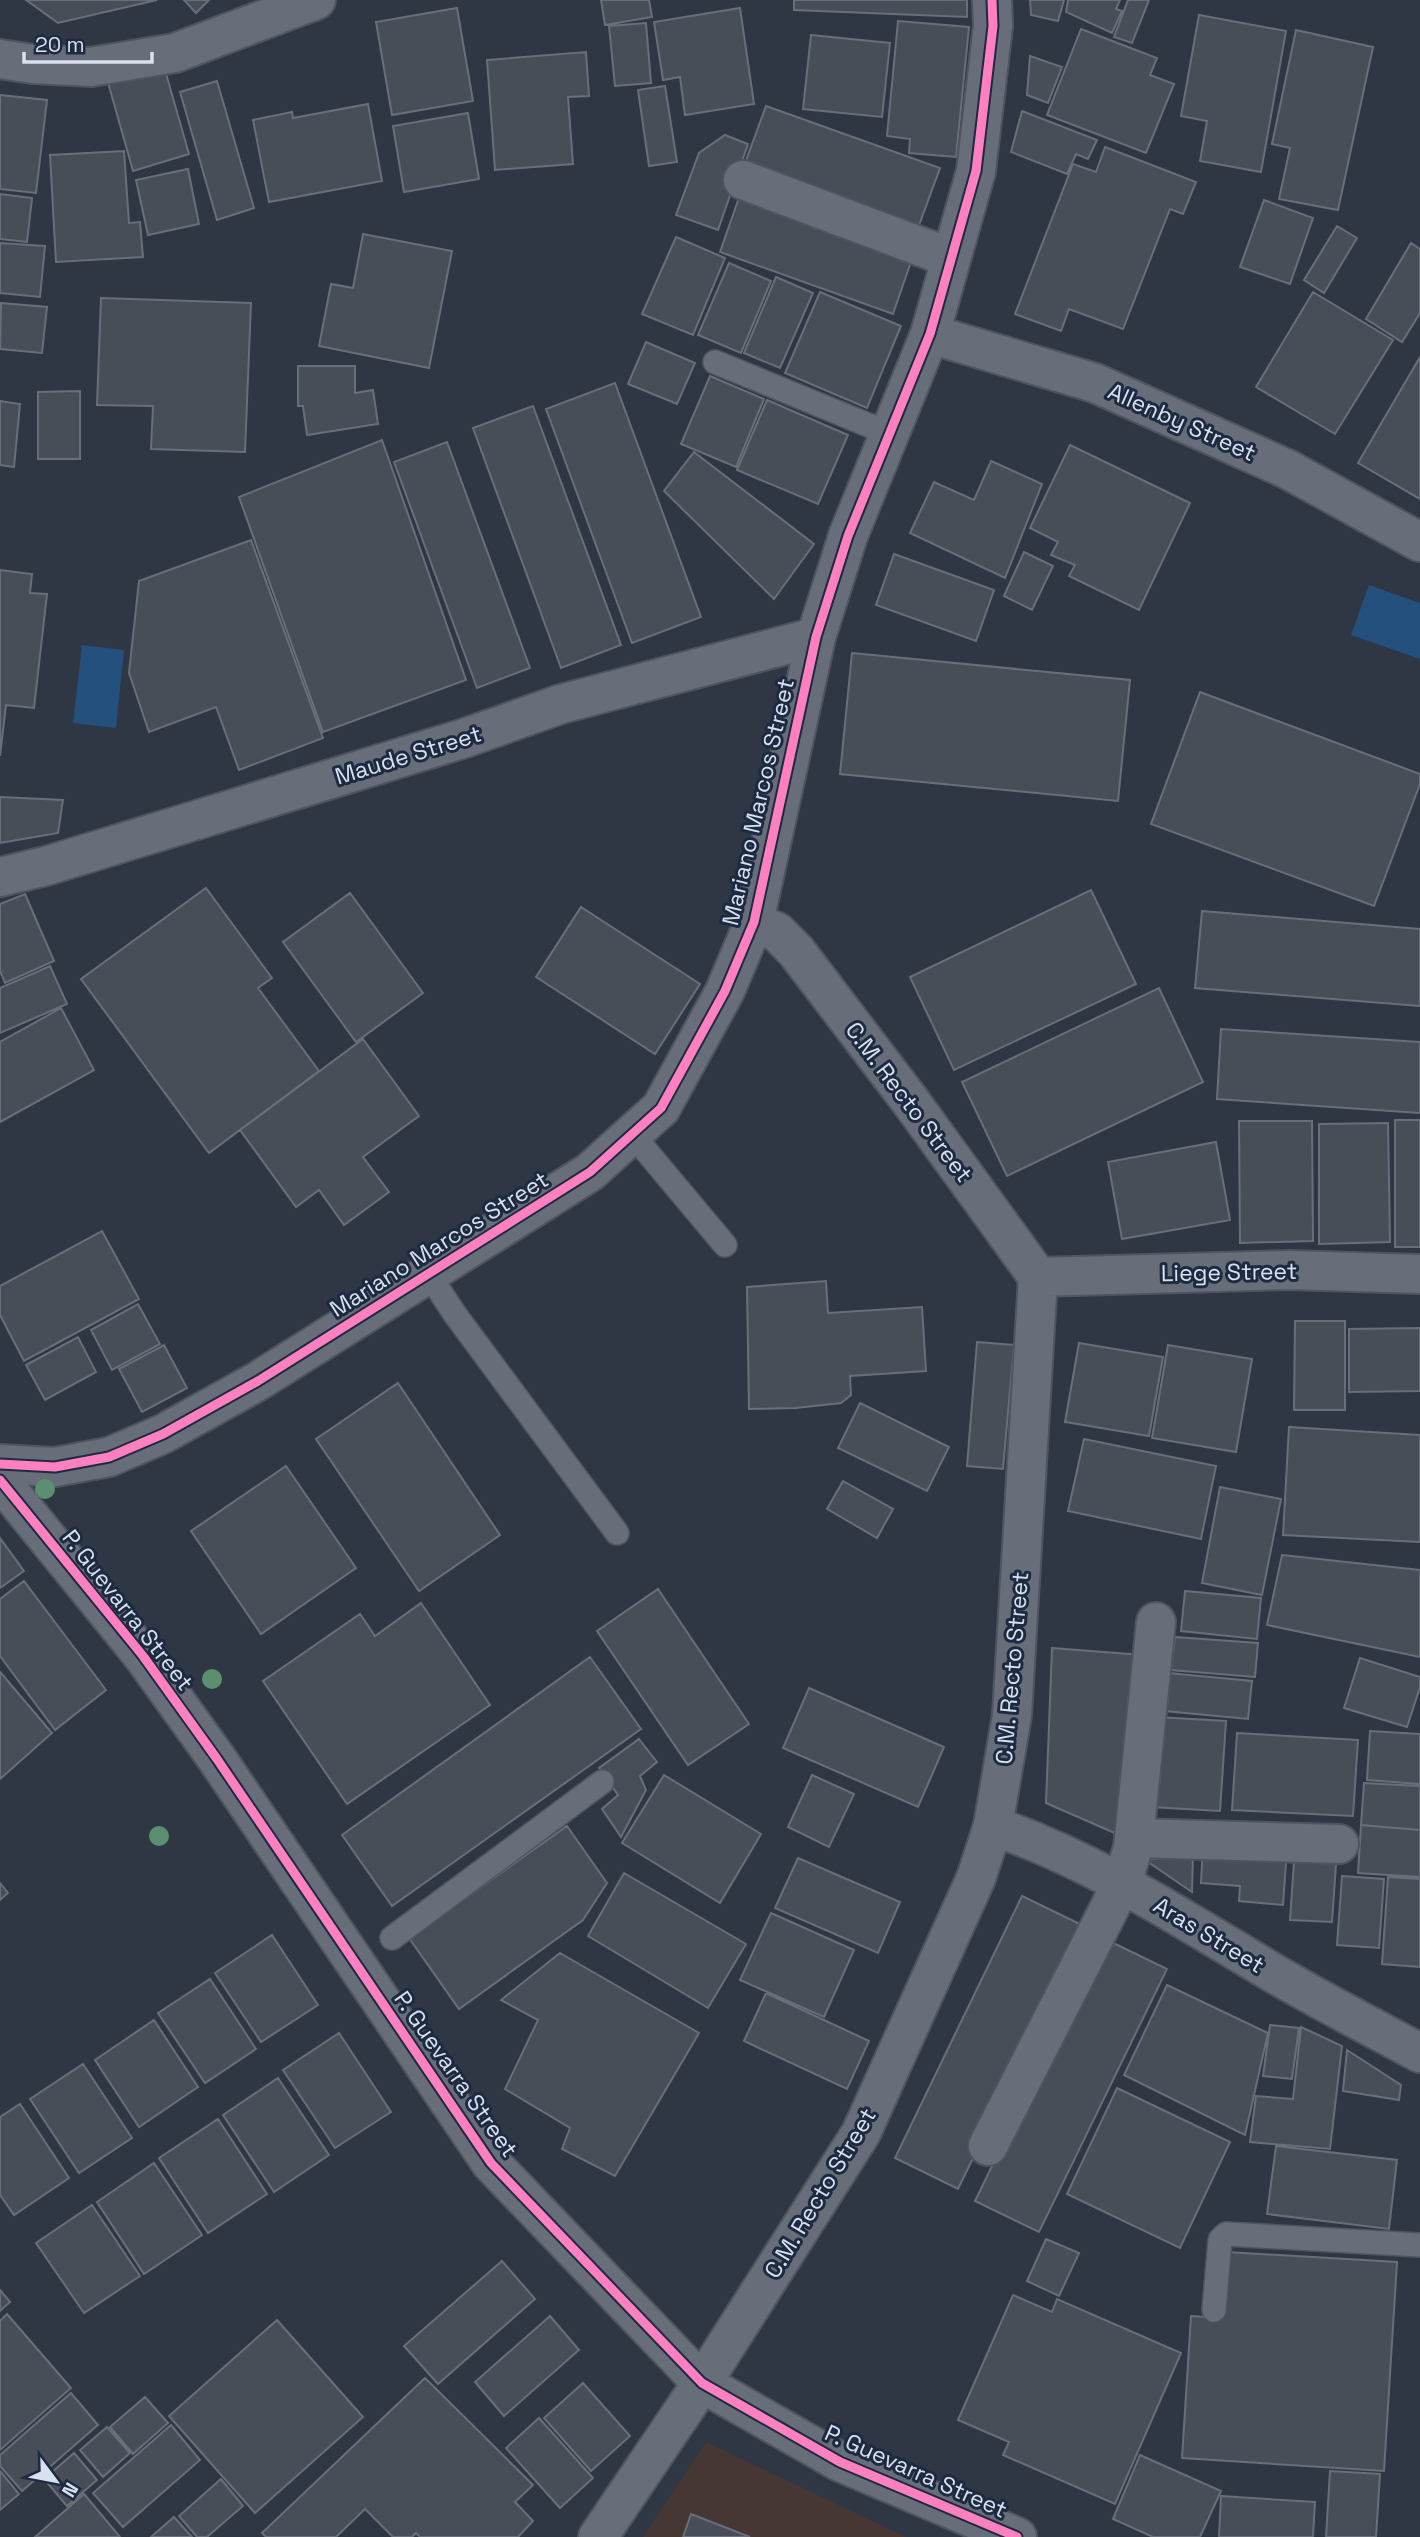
<svg xmlns="http://www.w3.org/2000/svg" width="1420" height="2537" viewBox="0 0 1420 2537" font-family="'Space Grotesk',sans-serif">
<style>
.commercial{fill:#463634}
.water{fill:#24507e}
.building{fill:#474e58;stroke:#686f7a;stroke-width:2}
.lines{fill:none;stroke-linecap:round;stroke-linejoin:round}
.service-casing{stroke:#4e5561;stroke-width:26}
.minor-casing{stroke:#4e5561;stroke-width:42}
.secondary-casing{stroke:#4e5561;stroke-width:42}
.service{stroke:#676e79;stroke-width:23}
.minor{stroke:#676e79;stroke-width:38}
.secondary{stroke:#676e79;stroke-width:38}
.cycleway-casing{stroke:#1d2a41;stroke-width:13}
.cycleway{stroke:#ff80c0;stroke-width:9}
.tree{fill:#5c8f70}
.labels{text-anchor:middle;dominant-baseline:central;stroke-width:6;stroke-linejoin:round;paint-order:stroke}
.street-label{font-size:23px;fill:#d8e1f0;stroke:#1d2a41}
</style>
<rect width="100%" height="100%" fill="#2f3744"/>
<!-- commercial -->
<path class="commercial" d="M706 2442 906 2537H643Z"/>
<!-- water -->
<path class="water" d="M1369 585 1420 603V659L1351 635Z
M82 645 124 650 116 728 73 723Z"/>
<!-- building -->
<path class="building" d="M26 0H157L58 23Z
M184 0H209L196 13Z
M601 0H649L652 17 605 25Z
M794 0H967V17L794 10Z
M1030 0H1064L1058 21 1031 15Z
M1068 0H1120L1116 9 1122 11 1112 33 1066 12Z
M1128 0H1149L1132 43 1114 37Z
M457 8 473 101 392 115 376 22Z
M740 8 754 104 685 115 680 77 663 80 654 22Z
M1199 15 1286 31 1261 172 1200 161 1207 121 1181 116Z
M898 21 969 27 956 157 909 153 910 139 887 136Z
M646 23 651 83 615 86 609 26Z
M1081 29 1157 58 1150 75 1174 84 1146 153 1047 115Z
M1296 30 1373 47 1338 210 1279 199 1290 148 1272 144Z
M811 35 890 43 882 117 803 109Z
M586 52 589 96 568 97 573 164 495 170 487 60Z
M1030 56 1062 67 1048 103 1027 95Z
M163 63 189 154 133 171 107 79Z
M217 81 254 208 217 220 180 92Z
M665 86 677 162 649 166 638 90Z
M0 95 47 100 36 193 0 189Z
M368 104 382 181 269 202 253 120 292 112 293 118Z
M766 106 940 168 918 228 744 166Z
M1022 111 1097 140 1088 159 1076 154 1067 174 1011 152Z
M468 113 479 179 404 192 393 126Z
M725 135 748 144 718 230 676 215 699 153Z
M1105 147 1196 182 1183 214 1170 209 1123 329 1069 309 1061 331 1015 314 1073 164 1096 172Z
M124 151 129 223 140 222 143 257 56 262 50 155Z
M188 169 199 224 148 235 136 180Z
M741 192 914 253 893 314 720 252Z
M0 194 32 198 27 242 0 239Z
M1264 200 1313 218 1290 284 1240 267Z
M1337 226 1357 238 1324 293 1304 280Z
M363 234 452 251 429 368 319 346 331 284 353 288Z
M676 237 725 258 693 335 642 314Z
M0 243 45 246 40 297 0 293Z
M1411 243 1420 249V313L1402 342 1366 319Z
M729 263 771 281 741 353 698 335Z
M776 277 813 293 780 368 744 353Z
M820 292 901 326 867 408 785 373Z
M1313 292 1393 340 1335 434 1256 387Z
M101 298 251 303 245 452 151 449 153 406 97 405Z
M1 303 47 307 42 353 0 349Z
M646 342 695 363 677 404 628 384Z
M1420 357V499L1358 463Z
M298 366H355V393L373 390 378 424 307 435 303 406H298Z
M710 376 764 399 736 467 681 444Z
M615 383 701 617 632 643 546 409Z
M80 391V459H38V392Z
M767 400 848 435 818 504 737 470Z
M0 401 20 404 14 467 0 465Z
M533 406 621 645 561 668 473 428Z
M382 440 466 680 323 732 239 497Z
M447 442 530 668 477 688 394 462Z
M1070 445 1190 503 1139 610 1069 576 1075 565 1051 555 1058 542 1030 528Z
M694 452 814 544 774 599 664 491Z
M991 461 1042 484 1005 578 910 533 934 482 974 500Z
M251 540 323 738 239 770 216 707 149 732 129 673 139 581Z
M1024 552 1053 566 1032 610 1004 596Z
M894 554 994 590 976 641 876 605Z
M0 570 32 574 30 593 47 594 34 708 6 705 0 756Z
M852 653 1130 680 1118 801 840 774Z
M1200 692 1420 774V784L1374 906 1151 824Z
M0 797 63 800 58 833 0 843Z
M206 888 272 978 258 988 319 1071 209 1153 81 979Z
M1091 890 1136 984 954 1070 910 977Z
M350 893 423 993 356 1042 283 942Z
M25 894 54 961 5 983 0 971V904Z
M581 907 700 984 655 1054 536 977Z
M1202 911 1420 929V1006L1195 988Z
M50 966 67 1004 0 1033V988Z
M1159 988 1203 1082 1007 1176 962 1082Z
M61 1008 94 1070 0 1122V1042Z
M1221 1029 1420 1042V1113L1217 1099Z
M363 1039 419 1116 363 1157 389 1192 344 1225 319 1190 296 1207 240 1130Z
M1395 1120H1420V1247H1395Z
M1239 1121H1312L1313 1241 1240 1243Z
M1388 1123 1390 1242 1319 1244V1124Z
M1216 1142 1230 1220 1122 1239 1108 1162Z
M102 1231 139 1299 24 1361 0 1315V1286Z
M826 1281 828 1313 922 1307 926 1371 850 1376 851 1395 841 1403 796 1408 749 1409 747 1287Z
M138 1304 160 1344 112 1370 91 1330Z
M1295 1321H1345V1410H1294Z
M1420 1328V1391L1349 1392V1329Z
M78 1337 96 1372 45 1400 26 1365Z
M977 1342 1014 1345 1003 1469 967 1466Z
M1079 1343 1163 1357 1149 1436 1065 1422Z
M164 1345 187 1388 142 1412 119 1369Z
M1168 1345 1252 1359 1236 1452 1152 1438Z
M398 1383 500 1535 419 1591 316 1439Z
M860 1403 949 1447 927 1491 838 1448Z
M1289 1427 1420 1435V1542L1283 1535Z
M1084 1439 1216 1466 1201 1539 1068 1511Z
M286 1466 356 1568 261 1634 191 1531Z
M843 1481 893 1509 877 1538 827 1509Z
M1220 1487 1281 1499 1262 1595 1202 1583Z
M0 1538 24 1571 0 1588Z
M1282 1555 1420 1570V1657L1267 1625Z
M24 1581 106 1690 55 1730 0 1656V1599Z
M658 1589 749 1724 688 1765 597 1631Z
M1185 1591 1261 1598 1257 1639 1181 1631Z
M421 1603 490 1705 347 1804 263 1681 360 1614 375 1636Z
M1175 1637 1258 1643 1255 1677 1171 1670Z
M1052 1648 1142 1655 1126 1838 1046 1803Z
M590 1657 641 1729 392 1906 342 1835Z
M1360 1658 1420 1677V1687L1407 1727 1344 1708Z
M0 1672 52 1733 0 1779Z
M1168 1673 1252 1681 1248 1719 1165 1711Z
M809 1688 944 1747 918 1807 783 1748Z
M1157 1717 1226 1721 1220 1811 1151 1807Z
M1370 1731 1420 1734V1784L1367 1780Z
M1237 1733 1358 1740 1353 1816 1232 1810Z
M639 1739 657 1762 640 1776 646 1790 621 1837 602 1809 618 1795 599 1768Z
M664 1775 761 1834 720 1903 622 1843Z
M812 1775 854 1794 829 1847 788 1827Z
M1364 1783 1420 1786V1830L1361 1825Z
M1361 1825 1420 1830V1877L1358 1873Z
M567 1826 607 1883 583 1920 459 2009 409 1938Z
M1203 1843 1287 1849 1283 1905 1239 1901 1240 1886 1201 1883Z
M1295 1847 1337 1850 1332 1922 1290 1920Z
M1193 1854 1192 1892 1145 1860Z
M798 1858 900 1902 878 1953 775 1908Z
M624 1873 746 1944 708 2008 588 1936Z
M1342 1876 1384 1879 1379 1948 1337 1945Z
M1388 1877 1420 1879V1967L1382 1964Z
M0 1883 8 1893 0 1900Z
M1022 1896 1086 1927 958 2189 895 2158Z
M771 1913 854 1950 824 2017 740 1980Z
M272 1935 318 2005 261 2042 215 1973Z
M1103 1938 1167 1969 1039 2232 975 2201Z
M560 1953 699 2033 615 2176 562 2149 570 2128 505 2089 538 2020 501 2000Z
M210 1979 256 2049 205 2083 158 2013Z
M1167 1985 1268 2033 1245 2135 1124 2075Z
M766 1993 869 2041 847 2089 744 2041Z
M154 2020 198 2087 139 2127 95 2060Z
M1270 2025 1299 2028 1292 2079 1263 2076Z
M1301 2027 1342 2046 1330 2149 1250 2142 1256 2096 1293 2099Z
M339 2033 391 2112 335 2148 283 2070Z
M1347 2050 1401 2085 1399 2100 1343 2091Z
M83 2064 132 2138 79 2173 30 2099Z
M278 2078 329 2155 274 2192 223 2115Z
M1117 2088 1230 2142 1180 2248 1067 2194Z
M20 2104 69 2178 14 2215 0 2195V2117Z
M218 2119 267 2194 208 2233 159 2158Z
M1276 2146 1397 2160 1389 2229 1267 2214Z
M154 2163 202 2235 144 2274 97 2202Z
M92 2205 140 2276 84 2313 36 2243Z
M1046 2239 1079 2253 1059 2296 1027 2281Z
M1227 2252 1397 2262 1384 2471 1182 2458 1191 2316 1222 2318Z
M502 2261 535 2299 438 2384 404 2346Z
M0 2290 10 2302 0 2311Z
M1013 2295 1052 2312 1057 2299 1181 2353 1115 2504 1003 2455 1009 2442 958 2420Z
M7 2314 71 2388 0 2450V2321Z
M550 2316 579 2350 504 2416 475 2382Z
M277 2320 363 2417 255 2513 169 2416Z
M425 2378 533 2485 515 2502 533 2521 518 2537H420L416 2533 412 2537H393L365 2509 336 2537H266L262 2533Z
M583 2383 630 2436 591 2471 544 2418Z
M71 2393 98 2425 22 2491 0 2466V2455Z
M145 2397 168 2423 133 2454 110 2427Z
M539 2418 593 2478 560 2508 506 2448Z
M171 2425 200 2460 123 2527 93 2493Z
M107 2427 130 2453 103 2477 80 2450Z
M74 2453 97 2480 67 2506 44 2479Z
M1140 2455 1221 2491 1200 2537H1153L1113 2519Z
M0 2471 19 2494 0 2510Z
M1330 2471 1380 2474 1376 2537H1326Z
M221 2479 243 2506 207 2537H197L179 2516Z
M84 2494 120 2537H35Z
M1221 2496 1315 2502 1313 2537H1219Z
M691 2514 750 2537H683Z
M174 2517 192 2537H151Z"/>
<g class="lines">
<defs>
<path id="service" d="M715 362 890 434
M632 1134 725 1245
M428 1273 454 1313 617 1533
M392 1938 602 1782
M1214 2310 1220 2240 1226 2234 1420 2245"/>
<path id="minor" d="M0 59 33 64 91 67 175 53 316 0
M743 180 951 258
M930 334 1095 383 1287 469 1420 542
M0 877 46 866 465 738 561 704 816 637
M754 922 777 932 796 951 911 1102 1038 1277 1012 1715 993 1826
M1038 1277 1289 1270 1420 1274
M0 1464 55 1467 109 1457 163 1434 258 1381 590 1172 661 1108 725 991 754 922 816 637 848 536 930 334 976 171 993 26 992 0
M1135 1838 1339 1844
M988 2146 1109 1909 1122 1883 1133 1848 1156 1622"/>
<path id="secondary" d="M0 1480 143 1656 217 1759 491 2163 702 2383 840 2462 1017 2537
M598 2537 702 2383 861 2133 976 1878 993 1826C1093 1860 1181 1918 1270 1971 1319 2000 1370 2026 1420 2053"/>
</defs>
<!-- service casing -->
<use href="#service" class="service-casing"/>
<!-- minor casing -->
<use href="#minor" class="minor-casing"/>
<!-- secondary casing -->
<use href="#secondary" class="secondary-casing"/>
<!-- service -->
<use href="#service" class="service"/>
<!-- minor -->
<use href="#minor" class="minor"/>
<!-- secondary -->
<use href="#secondary" class="secondary"/>
<defs>
<path id="cycleway" d="M0 1464 55 1467 109 1457 163 1434 258 1381 590 1172 661 1108 725 991 754 922 816 637 848 536 930 334 976 171 993 26 992 0
M0 1480 143 1656 217 1759 491 2163 702 2383 840 2462 1017 2537"/>
</defs>
<!-- cycleway casing -->
<use href="#cycleway" class="cycleway-casing"/>
<!-- cycleway -->
<use href="#cycleway" class="cycleway"/>
</g>
<!-- trees -->
<g class="tree">
<circle cx="45" cy="1489" r="10"/>
<circle cx="212" cy="1679" r="10"/>
<circle cx="159" cy="1836" r="10"/>
</g>
<g class="labels">
<!-- street labels -->
<g class="street-label">
<text transform="translate(1182 422) rotate(24)">Allenby Street</text>
<text transform="translate(408 755) rotate(-17)">Maude Street</text>
<text transform="translate(758 802) rotate(-77)">Mariano Marcos Street</text>
<text transform="translate(909 1102) rotate(53)">C.M. Recto Street</text>
<text transform="translate(439 1244) rotate(-32)">Mariano Marcos Street</text>
<text transform="translate(1229 1272) rotate(-1)">Liege Street</text>
<text transform="translate(128 1610) rotate(52)">P. Guevarra Street</text>
<text transform="translate(1012 1668) rotate(-85)">C.M. Recto Street</text>
<text transform="translate(1209 1935) rotate(31)">Aras Street</text>
<text transform="translate(456 2074) rotate(55)">P. Guevarra Street</text>
<text transform="translate(820 2193) rotate(-59)">C.M. Recto Street</text>
<text transform="translate(916 2471) rotate(24)">P. Guevarra Street</text>
</g>
</g>
<!-- north arrow -->
<g transform="translate(56 2481) rotate(122)" stroke="#1d2a41" stroke-width="5" paint-order="stroke">
<path d="M0-5L12 26L0 18L-12 26Z" fill="#d8e1f0"/>
<text y="-10" font-size="19" font-weight="bold" text-anchor="middle" fill="#d8e1f0">N</text>
</g>
<!-- scale -->
<path d="M24 52v10h128v-10" fill="none" stroke="#d8e1f0" stroke-width="3.5"/>
<text x="35" y="52" font-size="21" fill="#d8e1f0" stroke="#1d2a41" stroke-width="5" paint-order="stroke">20 m</text>
</svg>
